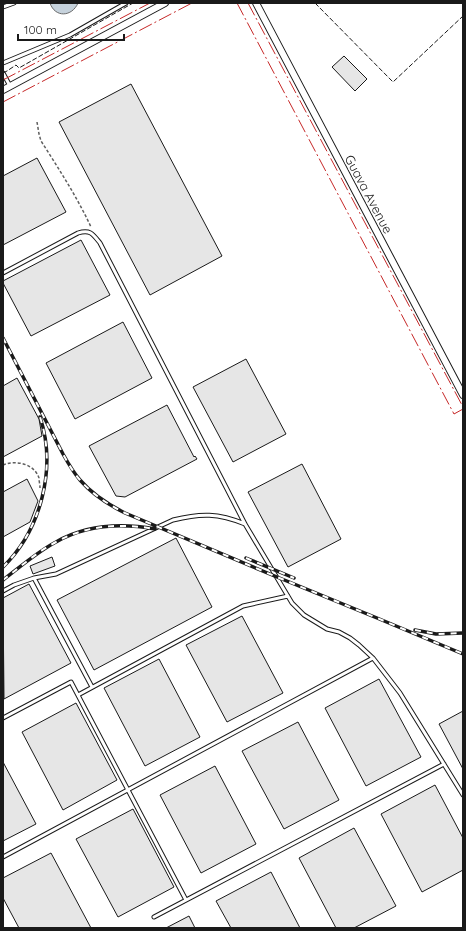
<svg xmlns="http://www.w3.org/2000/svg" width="466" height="931" viewBox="0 0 466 931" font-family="Quicksand,sans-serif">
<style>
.water{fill:#c6d2dc;stroke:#6a6a6a}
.building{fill:#e6e6e6;stroke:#1a1a1a}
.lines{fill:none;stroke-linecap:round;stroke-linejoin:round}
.lane-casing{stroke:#1a1a1a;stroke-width:5}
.street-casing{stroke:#1a1a1a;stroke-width:8}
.path{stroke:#5f5f5f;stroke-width:1.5;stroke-dasharray:3 2;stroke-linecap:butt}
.lane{stroke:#fff;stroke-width:3}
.street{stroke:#fff;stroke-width:6}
.rail-casing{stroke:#1a1a1a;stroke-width:3.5}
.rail{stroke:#fff;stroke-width:2;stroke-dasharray:6;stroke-linecap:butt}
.fence{stroke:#1a1a1a;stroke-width:1;stroke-dasharray:5 2;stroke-linecap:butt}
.power{stroke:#c62828;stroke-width:1;stroke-dasharray:14 3 2 3;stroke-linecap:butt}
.labels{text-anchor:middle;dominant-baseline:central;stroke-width:3;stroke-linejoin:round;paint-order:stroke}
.street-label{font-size:13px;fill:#1a1a1a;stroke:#fff}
</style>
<rect width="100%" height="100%" fill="#fff"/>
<!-- water -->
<path class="water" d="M50 3H78C72 17 55 18 50 3Z"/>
<!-- building -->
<path class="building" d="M344 56 367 79 355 91 332 67Z
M131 84 222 256 150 295 59 122Z
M37 158 66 212 3 245V176Z
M81 240 110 295 31 336 3 283V281Z
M123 322 152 378 75 419 46 363Z
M246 359 286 434 233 462 193 387Z
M17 378 39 419 42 436 3 457V386Z
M167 405 194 457 195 456 197 459 125 497 116 496 89 446Z
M302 464 341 539 288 567 248 492Z
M27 479 38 501 30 522 3 537V492Z
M176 538 212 607 94 670 57 600Z
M52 557 55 566 33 574 30 566Z
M29 584 71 663 4 699 3 598Z
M242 616 283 693 227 722 186 645Z
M159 659 200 737 145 766 104 688Z
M379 679 421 757 366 786 325 708Z
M76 703 117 780 63 810 22 732Z
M463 711V769L439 724Z
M298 722 339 800 284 829 242 751Z
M3 762 36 824 3 841Z
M215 766 256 844 201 873 160 795Z
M435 785 463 838V870L422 892 381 814Z
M133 809 174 887 118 917 76 839Z
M354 828 396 906 354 928H336L299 858Z
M51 853 91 928H19L3 898V878Z
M271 872 300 928H231L216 901Z
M189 916 195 928H166Z"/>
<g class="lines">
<defs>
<path id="lane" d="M3 7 14 3
M3 63 70 35 126 3
M3 73 10 86
M3 273 78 233C90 229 93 234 100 243L245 524 292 603 304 615 327 629 339 632 350 638 359 645 373 658 400 693 463 795
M34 578 92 687
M3 591 14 585 34 578 56 574 173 520C201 513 218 513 245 524
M78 695 243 606 288 596
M3 718 71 682 186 900
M3 857 373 658
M154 917 444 764"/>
<path id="street" d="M256 3 463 395
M3 90 165 3"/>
</defs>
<!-- lane casing -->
<use href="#lane" class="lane-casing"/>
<!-- street casing -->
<use href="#street" class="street-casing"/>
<!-- path -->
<path class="path" d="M37 122 39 134 41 141C59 169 77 197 91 227
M3 465C15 460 34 463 39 478 39 481 40 485 40 488"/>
<!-- lane -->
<use href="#lane" class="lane"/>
<!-- street -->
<use href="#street" class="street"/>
<defs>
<path id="rail" d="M3 338 63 454C68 463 73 472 80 480 92 494 109 505 125 513L277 577 377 618 463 654
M246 558 294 578
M3 567C41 530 57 468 40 417
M3 580C20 567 37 552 56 542 86 525 121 523 155 529
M415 630 436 634 463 633"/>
</defs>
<!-- rail casing -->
<use href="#rail" class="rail-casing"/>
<!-- rail -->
<use href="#rail" class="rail"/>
<!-- fence -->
<path class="fence" d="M315 3 393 82 463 16
M3 73 7 71 16 65 19 68 133 3"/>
<!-- power -->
<path class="power" d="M237 3 454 414 463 409
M248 3 463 407
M3 80 150 3
M3 102 192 3"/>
</g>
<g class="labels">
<!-- street labels -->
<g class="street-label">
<text transform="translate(369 194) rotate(62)">Guava Avenue</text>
</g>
</g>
<!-- border -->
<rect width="466" height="931" fill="none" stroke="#1a1a1a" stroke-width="8"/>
<!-- scale -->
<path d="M18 34v6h106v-6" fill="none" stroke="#1a1a1a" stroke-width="2"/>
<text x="24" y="34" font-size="12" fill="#1a1a1a" stroke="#ffffff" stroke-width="3" paint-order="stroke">100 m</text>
</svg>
